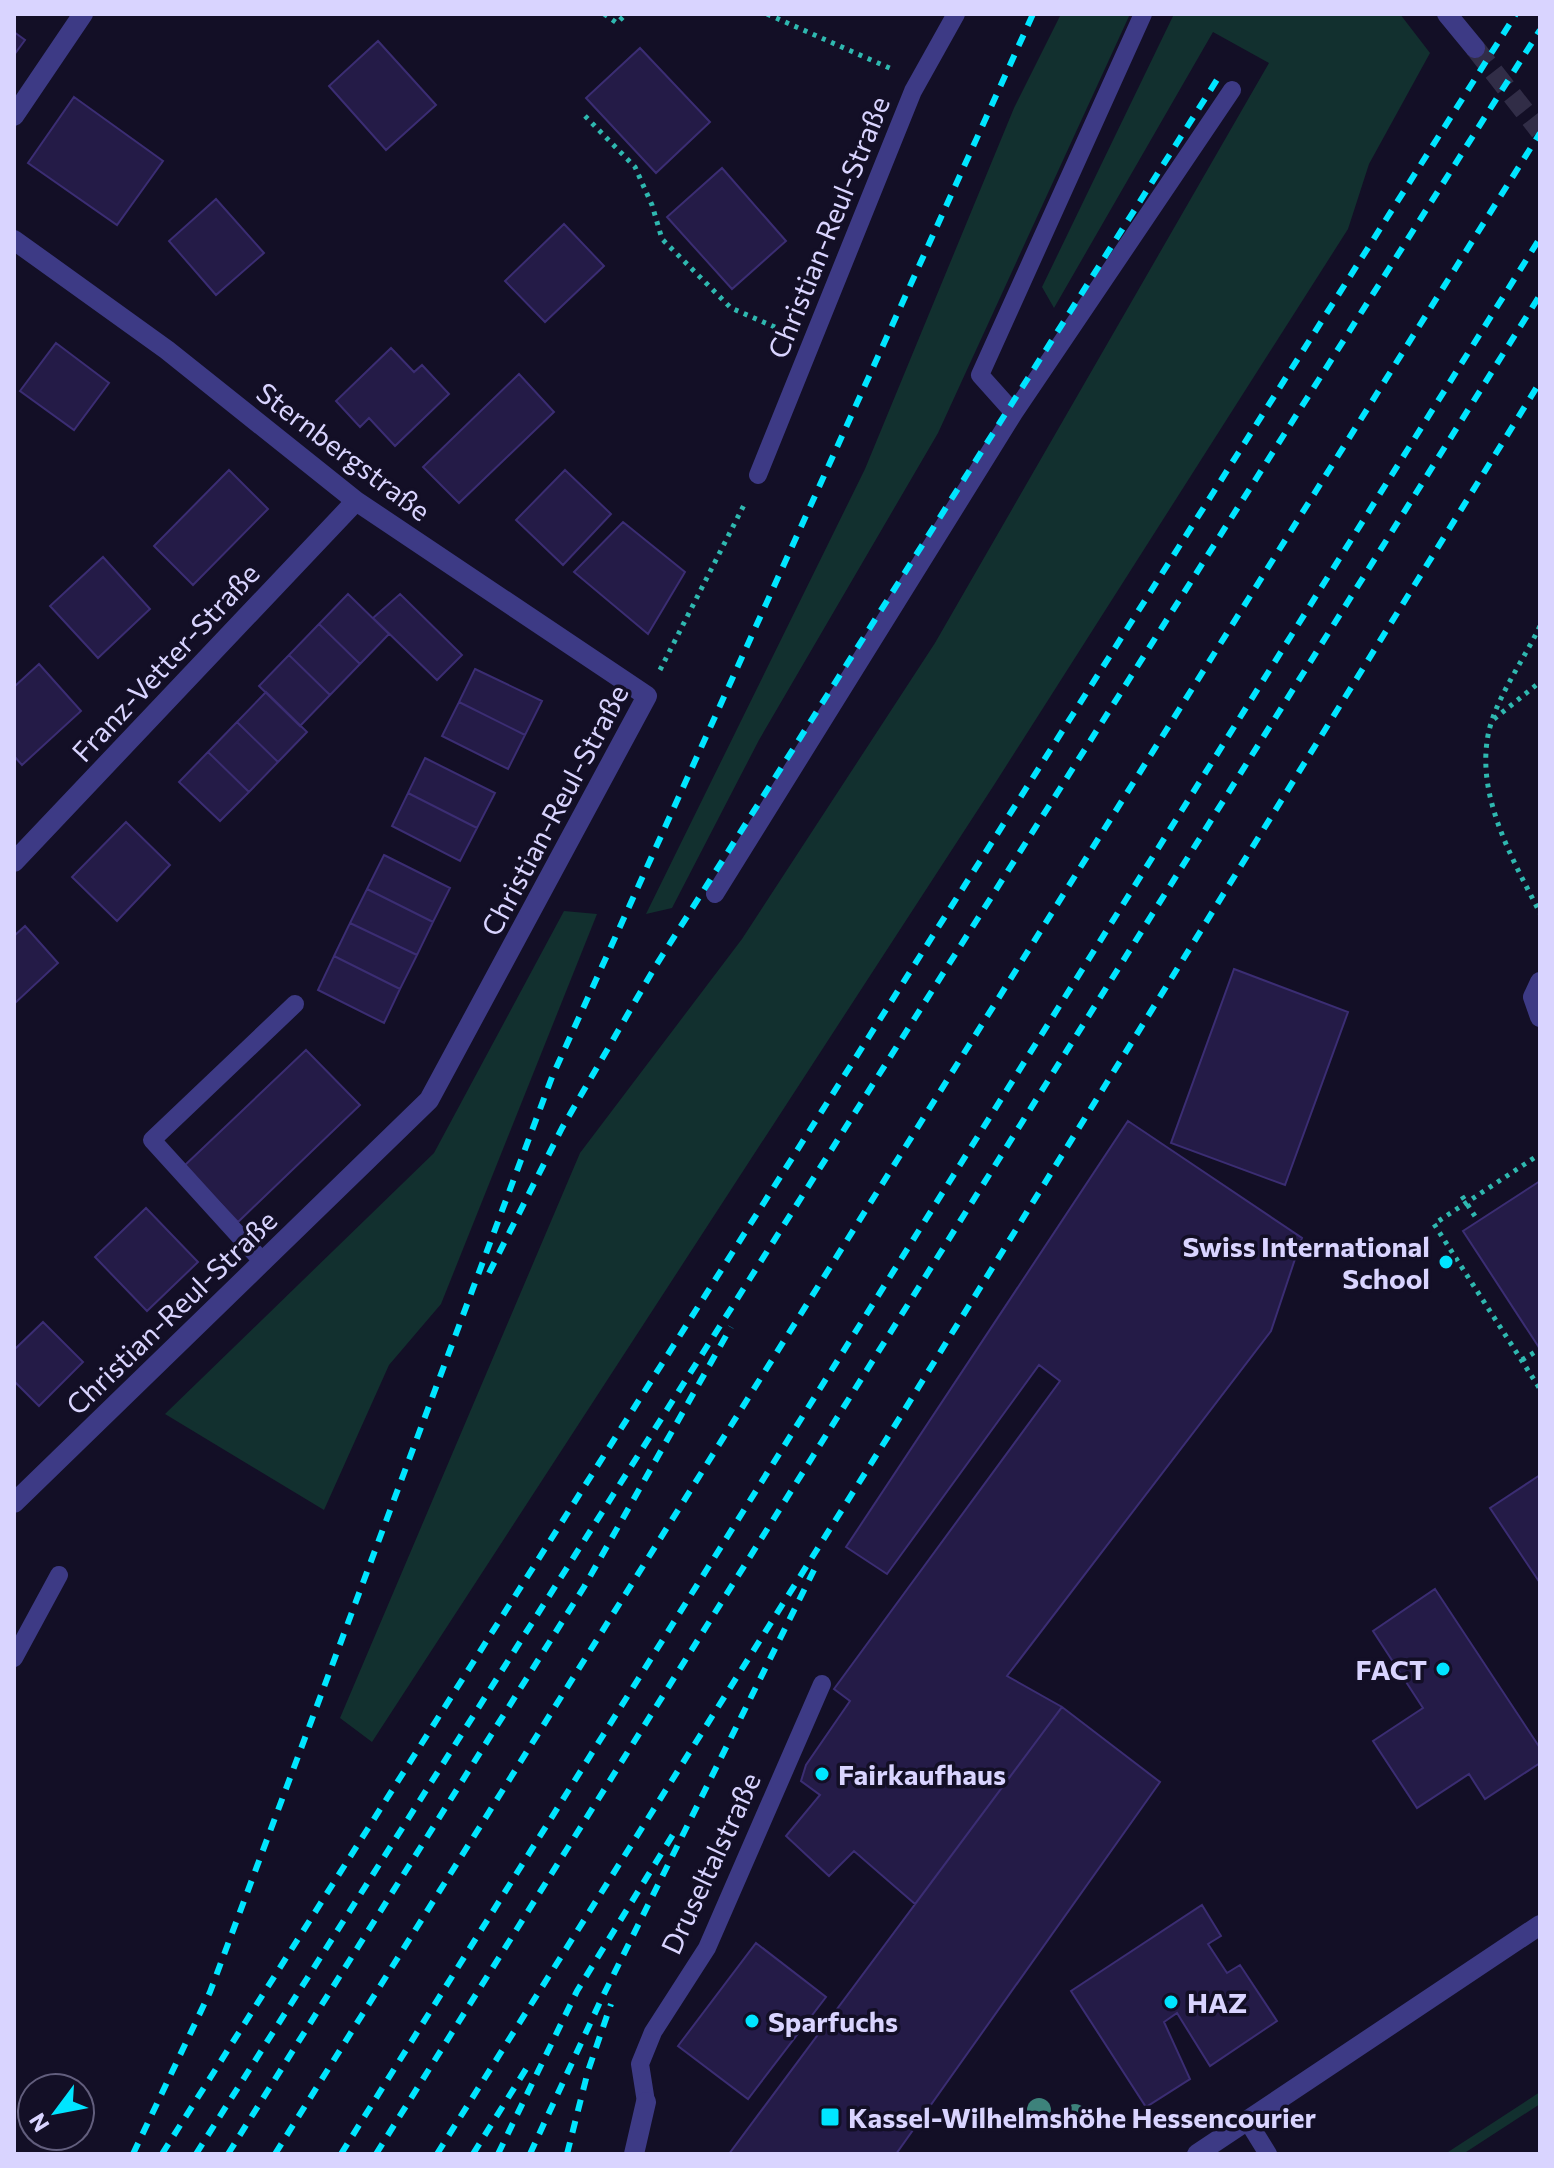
<svg xmlns="http://www.w3.org/2000/svg" width="1554" height="2168" viewBox="0 0 1554 2168" font-family="Commissioner,sans-serif">
<style>
.green{fill:#12302f}
.building{fill:#241b47;stroke:#3b2d73;stroke-width:2}
.lines{fill:none;stroke-linecap:round;stroke-linejoin:round}
.street-tunnel{stroke:#312d47;stroke-width:20;stroke-dasharray:20 10;stroke-linecap:butt}
.path{stroke:#2fb8b0;stroke-width:5;stroke-dasharray:4 6;stroke-linecap:butt}
.lane{stroke:#3d3a85;stroke-width:18}
.street{stroke:#3d3a85;stroke-width:20}
.rail{stroke:#00e5ff;stroke-width:6;stroke-dasharray:12 10;stroke-linecap:butt}
.tree{fill:#3d827b}
.poi-dot{fill:#00e5ff;stroke:#130f26;stroke-width:3}
.labels{text-anchor:middle;dominant-baseline:central;stroke-width:7;stroke-linejoin:round;paint-order:stroke}
.street-label{font-size:28px;fill:#d9d4ff;stroke:#130f26}
.poi-label{font-size:28px;font-weight:bold;fill:#d9d4ff;stroke:#130f26;text-anchor:start}
</style>
<rect width="100%" height="100%" fill="#130f26"/>
<!-- green -->
<path class="green" d="M1061 14H1130L938 433 759 740 672 908 646 914 865 469 1014 108Z
M1174 14H1400L1430 53 1369 164 1348 229 994 785 372 1742 340 1718 580 1153 742 939 935 643 1269 63 1213 32 1054 308 1042 287Z
M564 911 597 914 441 1304 389 1365 324 1510 165 1414 434 1153Z
M1540 2092V2104L1463 2154H1445Z"/>
<!-- building -->
<path class="building" d="M14 32 25 40 14 55Z
M378 41 436 105 386 150 329 86Z
M640 48 710 122 656 173 586 98Z
M74 97 163 161 117 225 28 163Z
M722 168 786 241 732 289 667 217Z
M216 199 264 253 216 295 169 241Z
M564 224 604 266 545 322 505 281Z
M56 343 109 383 74 430 20 391Z
M391 348 414 372 422 365 449 394 395 446 369 418 360 427 336 401Z
M519 374 554 412 459 503 423 467Z
M229 470 268 509 193 585 154 546Z
M565 470 611 514 563 565 516 520Z
M623 522 685 572 648 634 574 572Z
M103 557 150 609 98 658 50 606Z
M348 594 389 634 360 664 319 624Z
M400 594 462 655 437 680 373 618Z
M319 624 360 664 330 695 289 655Z
M289 655 330 695 300 726 259 686Z
M39 664 81 711 22 765 14 756V687Z
M475 669 542 701 525 735 459 702Z
M266 692 307 732 278 762 237 722Z
M459 702 525 735 508 769 442 736Z
M237 722 278 762 249 792 208 752Z
M208 752 249 792 220 821 179 782Z
M425 758 495 793 477 828 408 793Z
M408 793 477 828 460 861 392 826Z
M126 822 170 865 117 921 72 877Z
M384 855 450 888 433 922 367 889Z
M367 889 433 922 417 955 350 923Z
M350 923 417 955 400 989 334 956Z
M25 926 58 963 14 1004V936Z
M334 956 400 989 384 1023 318 990Z
M1234 969 1348 1012 1285 1185 1171 1143Z
M306 1050 360 1105 238 1222 184 1166Z
M1128 1121 1302 1238 1271 1331 1007 1676 1062 1707 915 1904 854 1851 829 1876 786 1836 820 1795 801 1781 806 1765 850 1701 834 1689 1060 1381 1039 1365 887 1574 846 1547Z
M1540 1181V1349L1463 1231Z
M146 1208 198 1262 147 1311 95 1257Z
M43 1322 83 1362 39 1406 14 1381V1350Z
M1540 1475V1583L1490 1508Z
M1435 1589 1540 1748V1763L1485 1799 1469 1774 1417 1808 1373 1741 1423 1708 1373 1631Z
M1062 1707 1160 1782 896 2154H729Z
M1202 1905 1221 1936 1208 1944 1227 1973 1240 1965 1277 2021 1210 2066 1177 2013 1164 2022 1190 2079 1146 2107 1071 1991Z
M756 1943 826 1997 748 2099 678 2046Z"/>
<g class="lines">
<!-- street-tunnel -->
<path class="street-tunnel" d="M1475 48 1540 131"/>
<!-- path -->
<path class="path" d="M604 14 617 23 626 14
M767 14 894 70
M585 116 635 167 652 205 662 239 731 308 784 331
M1540 626C1525 657 1503 688 1492 720 1470 787 1511 856 1540 913
M660 670 746 501
M1494 719 1540 682
M1534 1158 1434 1224 1540 1389
M1462 1196 1478 1221
M1522 1360 1540 1349"/>
<!-- lane -->
<path class="lane" d="M1014 413 1232 90
M758 475 913 91 956 14
M715 894 1014 413 980 375 1143 14
M263 1262 152 1140 295 1004
M14 1658 59 1575
M646 2102 640 2064 653 2032 707 1948 822 1684
M1247 2120 1268 2154"/>
<!-- street -->
<path class="street" d="M1447 14 1475 48
M14 116 83 14
M14 240 167 350 356 501 647 696 429 1100 14 1503
M14 862 356 501
M1540 982 1533 997 1540 1017
M634 2154 646 2102
M1197 2154 1540 1925"/>
<!-- rail -->
<path class="rail" d="M489 1273 562 1128 655 967 1220 75
M133 2154 210 1992 552 1077 1033 14
M162 2154 1516 14
M196 2154 1540 30
M228 2154 584 1587 731 1327
M275 2154 1540 133
M341 2154 1540 238
M376 2154 1540 295
M437 2154 889 1435 1540 382
M473 2154 526 2069
M498 2154 577 1991 677 1828
M530 2154 600 2002 814 1570
M567 2154 588 2071 611 2004"/>
</g>
<!-- trees -->
<g class="tree">
<circle cx="1039" cy="2110" r="12"/>
<circle cx="1075" cy="2116" r="12"/>
</g>
<!-- markers -->
<g class="poi-dot">
<circle cx="1446" cy="1262" r="8"/>
<circle cx="1443" cy="1669" r="8"/>
<circle cx="822" cy="1774" r="8"/>
<circle cx="1171" cy="2002" r="8"/>
<circle cx="752" cy="2021" r="8"/>
<rect x="820" y="2107" width="20" height="20" rx="4"/>
</g>
<g class="labels">
<!-- street labels -->
<g class="street-label">
<text transform="translate(828 227) rotate(-68)">Christian-Reul-Straße</text>
<text transform="translate(344 451) rotate(37)">Sternbergstraße</text>
<text transform="translate(165 662) rotate(-47)">Franz-Vetter-Straße</text>
<text transform="translate(554 810) rotate(-62)">Christian-Reul-Straße</text>
<text transform="translate(171 1312) rotate(-44)">Christian-Reul-Straße</text>
<text transform="translate(710 1863) rotate(-65)">Druseltalstraße</text>
</g>
<!-- poi labels -->
<g class="poi-label">
<text x="1430" y="1246" text-anchor="end">Swiss International<tspan x="1430" dy="32">School</tspan></text>
<text x="1427" y="1669" text-anchor="end">FACT</text>
<text x="838" y="1774">Fairkaufhaus</text>
<text x="1187" y="2002">HAZ</text>
<text x="768" y="2021">Sparfuchs</text>
<text x="848" y="2117">Kassel-Wilhelmshöhe Hessencourier</text>
</g>
</g>
<!-- border -->
<rect width="1554" height="2168" fill="none" stroke="#d9d4ff" stroke-width="32"/>
<!-- north arrow -->
<g transform="translate(56 2112) rotate(238)"><circle r="38" fill="#130f26" stroke="#625e7d" stroke-width="2"/>
<path d="M0-6L14 30L0 20L-14 30Z" fill="#00e5ff"/>
<text y="-12" font-size="22" font-weight="bold" text-anchor="middle" fill="#d9d4ff">N</text>
</g>
</svg>
